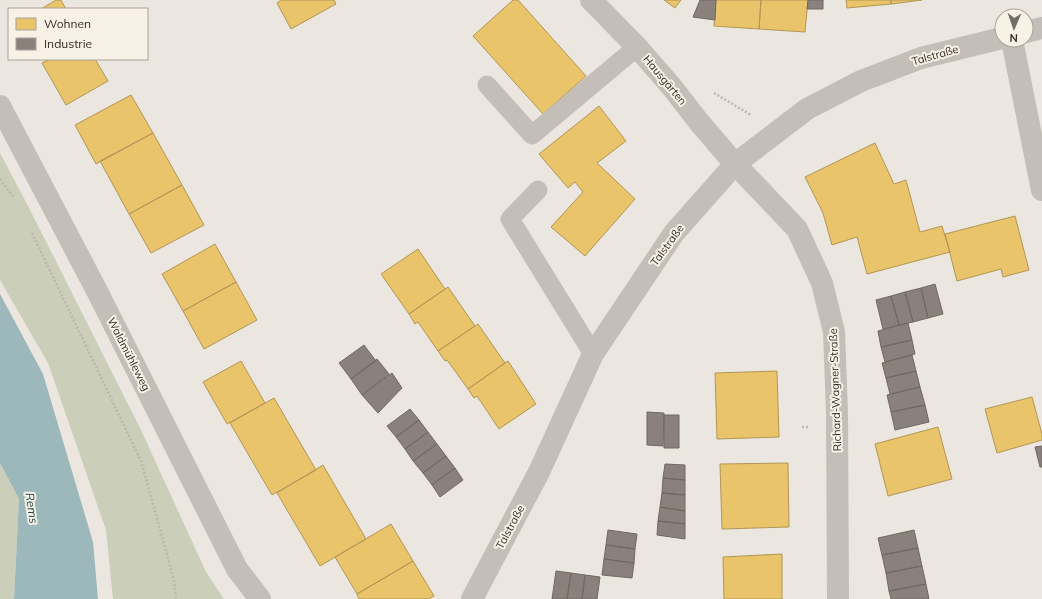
<svg xmlns="http://www.w3.org/2000/svg" width="1042" height="599" viewBox="0 0 1042 599" font-family="Mulish,sans-serif">
<style>
.green{fill:#cbcfba}
.water{fill:#9db8bb}
.homes{fill:#e9c46a;stroke:#b39656}
.industry{fill:#8a817c;stroke:#706862}
.lines{fill:none;stroke-linecap:round;stroke-linejoin:round}
.path{stroke:#bcb7b1;stroke-width:2.5;stroke-dasharray:2 2;stroke-linecap:butt}
.service{stroke:#c4beb8;stroke-width:19}
.minor{stroke:#c4beb8;stroke-width:22}
.tertiary{stroke:#c4beb8;stroke-width:22}
.labels{text-anchor:middle;dominant-baseline:central;stroke-width:4;stroke-linejoin:round;paint-order:stroke}
.street-label{font-size:11px;fill:#342c27;stroke:#f8f1e6}
.water-label{font-size:12px;font-style:italic;fill:#1f4b52;stroke:#f8f1e6}
</style>
<rect width="100%" height="100%" fill="#ebe6df"/>
<!-- green -->
<path class="green" d="M0 153 26 202 141 430 206 572 224 599H113L106 530 48 363 0 280Z
M0 463 19 499 14 599H0Z"/>
<!-- water -->
<path class="water" d="M0 294 43 374 93 542 98 599H14L19 499 0 463Z"/>
<!-- homes -->
<path class="homes" d="M56 0H61L66 9H41Z
M281 0H334L336 4 291 29 277 3Z
M513 0H518L586 76 543 114 473 36Z
M664 0H681L675 8Z
M716 0H761L759 29 714 26Z
M761 0H808L805 32 759 29Z
M846 0H891V4L847 8Z
M891 0H922L891 4Z
M50 59H95L108 81 66 105 42 63Z
M131 95 153 133 96 164 75 125Z
M599 106 626 141 597 163 635 199 585 256 551 227 583 192 575 182 568 188 539 154Z
M153 133 182 185 129 214 100 161Z
M875 143 894 184 906 180 920 232 942 226 950 252 867 274 857 237 832 245 823 213 805 177Z
M182 185 204 225 151 253 129 214Z
M1015 216 1029 270 1003 277 1001 269 957 281 945 234Z
M215 244 236 282 183 311 162 274Z
M418 249 445 289 409 314 381 274Z
M236 282 257 320 204 349 183 311Z
M448 287 475 326 438 351 418 322 415 324 409 314Z
M478 324 505 363 468 389 447 360 445 361 438 351Z
M241 361 265 403 227 424 203 382Z
M508 361 536 404 499 429 477 396 474 398 468 389Z
M777 371 779 437 717 439 715 373Z
M1032 397 1042 434V440L997 453 985 409Z
M274 398 316 470 272 495 230 423Z
M938 427 952 479 888 496 875 444Z
M788 463 789 527 722 529 720 464Z
M323 465 366 539 320 566 277 493Z
M391 524 413 561 357 594 335 557Z
M782 554V599H724L723 557Z
M413 561 434 596 429 599H359L357 594Z"/>
<!-- industry -->
<path class="industry" d="M700 0H716L715 20 693 17Z
M808 0H823V9H807Z
M935 284 943 314 928 318 921 288Z
M921 288 928 318 913 322 905 292Z
M905 292 913 322 899 325 891 296Z
M891 296 899 325 883 329 876 300Z
M908 323 912 340 881 347 878 331Z
M912 340 915 354 885 362 881 347Z
M364 345 376 361 351 379 339 363Z
M912 355 916 371 886 378 882 363Z
M377 359 389 374 362 395 351 379Z
M916 371 920 387 890 394 886 378Z
M392 373 402 388 378 413 362 395Z
M920 387 925 405 891 412 887 395Z
M925 405 929 422 895 430 891 412Z
M410 409 419 420 396 437 387 426Z
M647 412 664 413 663 446 647 445Z
M664 415H679V448H664Z
M419 420 428 432 405 449 396 437Z
M428 432 437 444 413 461 405 449Z
M437 444 446 456 423 473 413 461Z
M1042 446V467H1040L1035 447Z
M446 456 455 468 432 485 423 473Z
M665 464 685 465V480L663 478Z
M455 468 463 480 440 497 432 485Z
M663 478 685 480V495L662 493Z
M662 493 685 495V511L660 507Z
M660 507 685 511V524L658 521Z
M658 521 685 524V539L657 535Z
M608 530 637 534 635 549 606 545Z
M914 530 918 548 882 555 878 538Z
M606 545 635 549 634 563 604 559Z
M918 548 922 566 886 573 882 555Z
M604 559 634 563 632 578 602 575Z
M922 566 926 584 889 591 886 573Z
M556 571 571 573 567 599H552Z
M571 573 585 575 582 599H567Z
M585 575 600 577 597 599H582Z
M926 584 929 599H891L889 591Z"/>
<g class="lines">
<!-- path -->
<path class="path" d="M714 93 751 115
M0 179 14 198
M32 233 141 461 174 580 176 599
M802 427H809"/>
<!-- service -->
<path class="service" d="M487 85 532 135 637 47
M538 190 510 219 593 354"/>
<!-- minor -->
<path class="minor" d="M591 0 637 47 671 86 699 122 735 164 797 229 822 283 834 332 837 412 838 599
M1012 40 1042 190
M0 106 97 291 237 569 260 599"/>
<!-- tertiary -->
<path class="tertiary" d="M1026 32 1042 28
M472 599 539 472 593 354 674 233 735 164 807 109 861 81 921 58 1002 38"/>
</g>
<g class="labels">
<!-- street labels -->
<g class="street-label">
<text transform="translate(935 55) rotate(-16)">Talstraße</text>
<text transform="translate(665 80) rotate(50)">Hausgärten</text>
<text transform="translate(667 245) rotate(-54)">Talstraße</text>
<text transform="translate(129 354) rotate(63)">Waldmühleweg</text>
<text transform="translate(835 390) rotate(-92)">Richard-Wagner-Straße</text>
<text transform="translate(510 527) rotate(-62)">Talstraße</text>
</g>
<!-- water labels -->
<g class="water-label">
<text transform="translate(32 508) rotate(82)">Rems</text>
</g>
</g>
<!-- legend -->
<rect x="8" y="8" width="140" height="52" fill="#f8f1e6" stroke="#aaa29a"/>
<rect x="16" y="18" width="20" height="12" fill="#e9c46a" stroke="#aaa29a"/>
<text x="44" y="28" font-size="12" fill="#342c27">Wohnen</text>
<rect x="16" y="38" width="20" height="12" fill="#8a817c" stroke="#aaa29a"/>
<text x="44" y="48" font-size="12" fill="#342c27">Industrie</text>
<!-- north arrow -->
<g transform="translate(1014 28) rotate(182)"><circle r="19" fill="#f8f1e6" stroke="#aaa29a"/>
<path d="M0-3L7 15L0 10L-7 15Z" fill="#746d67"/>
<text y="-6" font-size="11" font-weight="bold" text-anchor="middle" fill="#342c27">N</text>
</g>
</svg>
